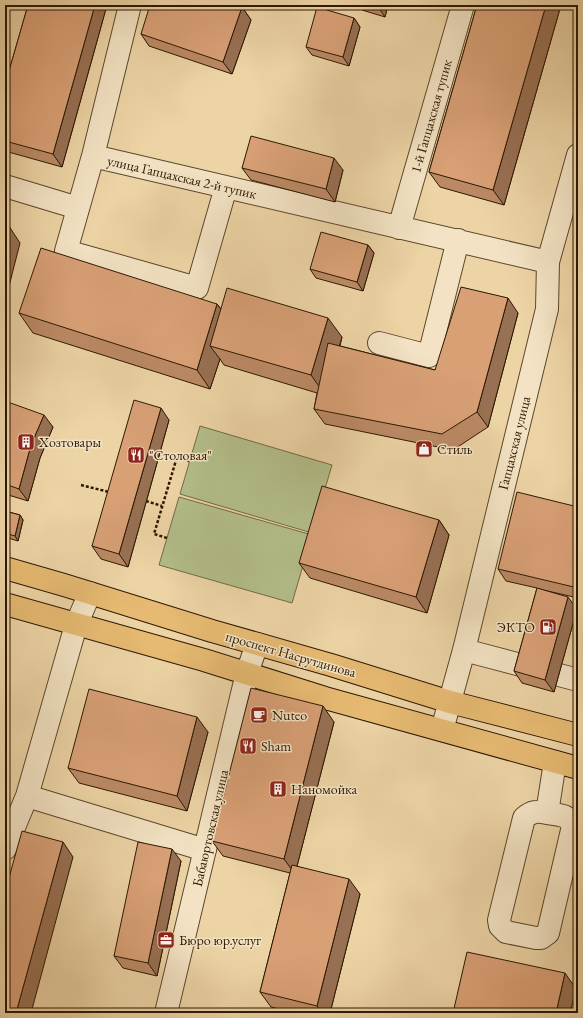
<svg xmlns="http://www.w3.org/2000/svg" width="583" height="1018" viewBox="0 0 583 1018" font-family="'EB Garamond',serif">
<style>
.green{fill:#b3be8a;stroke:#706b46}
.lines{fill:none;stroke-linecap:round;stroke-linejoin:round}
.minor-casing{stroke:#5c472c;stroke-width:24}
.major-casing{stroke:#2c1803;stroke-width:24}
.path{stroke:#2c1803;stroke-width:2.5;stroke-dasharray:3 2;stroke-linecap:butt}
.minor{stroke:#f3e3c4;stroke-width:22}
.major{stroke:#e6ba72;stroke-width:22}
.wall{fill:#bb8a65;stroke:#2c1803}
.shaded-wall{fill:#987053;stroke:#2c1803}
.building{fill:#d9a076;stroke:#2c1803}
.labels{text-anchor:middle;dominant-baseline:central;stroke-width:3;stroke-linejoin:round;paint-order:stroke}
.street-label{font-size:14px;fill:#2c1803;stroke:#f3e3c4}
.poi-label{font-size:14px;fill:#2c1803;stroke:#f3e3c4;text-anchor:start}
</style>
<rect width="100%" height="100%" fill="#edd4a5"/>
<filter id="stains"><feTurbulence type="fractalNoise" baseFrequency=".005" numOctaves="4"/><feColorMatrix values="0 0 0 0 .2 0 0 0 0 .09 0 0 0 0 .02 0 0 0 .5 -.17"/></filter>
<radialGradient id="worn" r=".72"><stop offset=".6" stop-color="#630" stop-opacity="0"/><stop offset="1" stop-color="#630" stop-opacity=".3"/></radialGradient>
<!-- green -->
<path class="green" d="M200 426 332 465 312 533 180 494Z
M179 497 312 535 292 603 159 565Z"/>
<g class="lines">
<defs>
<path id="minor" d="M130 5 93 156 548 262
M93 156 66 251 197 288 226 187
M5 186 78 208
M399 228 463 5
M379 343 429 356 458 240
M464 650 578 680
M442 730 464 650 547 309 548 262 578 155
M27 796 205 850
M547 813C558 815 569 814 573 826L548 933 541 938H536L506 932 500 926 499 920 524 818C532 811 537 811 547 813L555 762
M5 849 27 796 76 625 90 593
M166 1013 247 673 257 644"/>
<path id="major" d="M5 568 64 585 212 631 331 665 450 702 578 735
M5 604 204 660 325 698 578 768"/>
</defs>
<!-- minor casing -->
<use href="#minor" class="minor-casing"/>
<!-- major casing -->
<use href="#major" class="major-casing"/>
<!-- path -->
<path class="path" d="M81 485 109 492
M146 501 162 506
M167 538 154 534 177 457 189 461"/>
<!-- minor -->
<use href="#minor" class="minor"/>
<!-- major -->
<use href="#major" class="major"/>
</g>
<!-- wall -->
<path class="wall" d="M28 5H107L62 167 5 151V85Z
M311 5H321L320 8Z
M358 5H388L385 17 362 10Z
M477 5H561L504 205 440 187 429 172Z
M242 7 251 20 232 74 149 46 141 34Z
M354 18 360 27 349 66 312 55 306 47Z
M242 168 343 170 335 202 251 180Z
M368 245 374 253 363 291 316 278 310 269Z
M217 304 221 309 342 337 340 346 435 370 518 313 488 427 453 450 325 424 314 409 317 393 224 365 220 359 210 389 33 333 19 313Z
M5 401 53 427 40 458 28 501 5 494Z
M169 420 128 567 101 559 92 546Z
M578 507V598L539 589 577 609 554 692 522 683 514 671 537 588 506 581 498 569Z
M5 511 20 515 23 520 18 541 5 537Z
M439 520 449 535 427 613 310 578 299 563Z
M334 722 297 866 360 894 330 1013H294L271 1007 260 992 290 873 223 856 212 841Z
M208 732 187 811 79 783 68 768Z
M181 861 157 976 123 968 114 956Z"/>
<!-- shaded-wall -->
<path class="shaded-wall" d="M95 5H107L62 167 53 154Z
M380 5H388L385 17 379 8Z
M546 5H561L504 205 493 190Z
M242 7 251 20 232 74 223 62Z
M354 18 360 27 349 66 343 57Z
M334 158 343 170 335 202 326 189Z
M5 220 20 243 5 302Z
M368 245 374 253 363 291 357 282Z
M508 298 518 313 488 427 477 412Z
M217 304 231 323 210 346 220 359 210 389 197 370Z
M328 318 342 337 325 395 311 375Z
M161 408 169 420 128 567 119 554Z
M44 415 53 427 40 458 28 501 19 489 31 445Z
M20 515 23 520 18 541 15 536Z
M439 520 449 535 427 613 416 597Z
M568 597 577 609 554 692 545 680Z
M323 706 334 722 295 874 284 859Z
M197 717 208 732 187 811 177 796Z
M63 842 73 857 31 1013H16Z
M172 849 181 861 157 976 148 963Z
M349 879 360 894 330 1013H322L317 1006Z
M565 973 576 989 570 1013H556Z"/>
<!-- building -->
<path class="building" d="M28 5H95L53 154 5 141V85Z
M150 5H235L242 7 223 62 141 34Z
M367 5H380L379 8Z
M477 5H546L493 190 429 172Z
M317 7 354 18 343 57 306 47Z
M251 136 334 158 326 189 242 168Z
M321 232 368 245 357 282 310 269Z
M41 248 217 304 197 370 19 313Z
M461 287 508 298 477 412 442 434 314 409 328 343 435 370Z
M227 288 328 318 311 375 210 346Z
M134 400 161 408 119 554 92 546Z
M5 401 44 415 31 445 19 489 5 484Z
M322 486 439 520 416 597 299 563Z
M517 492 578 507V588L498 569Z
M5 511 20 515 15 536 5 533Z
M537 588 568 597 545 680 514 671Z
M251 688 323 706 284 859 212 841Z
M89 689 197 717 177 796 68 768Z
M22 831 63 842 16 1013H5V892Z
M138 842 172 849 148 963 114 956Z
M292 865 349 879 317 1006 260 992Z
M467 952 565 973 556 1013H453Z"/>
<!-- icons -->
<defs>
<symbol id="building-square" viewBox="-11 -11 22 22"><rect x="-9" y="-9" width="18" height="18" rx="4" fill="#8f2418" stroke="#f3e3c4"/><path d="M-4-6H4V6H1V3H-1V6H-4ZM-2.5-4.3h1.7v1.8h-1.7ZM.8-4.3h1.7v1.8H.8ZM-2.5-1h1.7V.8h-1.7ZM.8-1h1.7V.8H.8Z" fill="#fff"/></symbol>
<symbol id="shop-square" viewBox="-11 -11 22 22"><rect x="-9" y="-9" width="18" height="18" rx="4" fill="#8f2418" stroke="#f3e3c4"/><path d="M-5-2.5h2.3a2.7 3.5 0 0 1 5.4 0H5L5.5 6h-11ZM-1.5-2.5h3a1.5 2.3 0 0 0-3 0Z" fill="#fff"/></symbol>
<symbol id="restaurant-square" viewBox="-11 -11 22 22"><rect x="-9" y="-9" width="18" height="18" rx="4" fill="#8f2418" stroke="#f3e3c4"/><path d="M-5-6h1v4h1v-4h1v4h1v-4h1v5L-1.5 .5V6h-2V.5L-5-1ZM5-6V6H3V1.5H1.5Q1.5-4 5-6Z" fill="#fff"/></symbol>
<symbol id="fuel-square" viewBox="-11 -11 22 22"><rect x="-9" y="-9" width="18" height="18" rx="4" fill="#8f2418" stroke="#f3e3c4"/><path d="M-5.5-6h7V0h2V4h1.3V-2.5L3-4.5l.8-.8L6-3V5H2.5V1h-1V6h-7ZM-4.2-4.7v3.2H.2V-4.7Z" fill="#fff"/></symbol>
<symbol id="cafe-square" viewBox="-11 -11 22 22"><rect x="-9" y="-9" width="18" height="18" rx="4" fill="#8f2418" stroke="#f3e3c4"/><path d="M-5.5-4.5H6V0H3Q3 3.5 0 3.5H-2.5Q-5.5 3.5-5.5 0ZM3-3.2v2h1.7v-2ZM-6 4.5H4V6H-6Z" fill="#fff"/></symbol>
<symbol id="office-square" viewBox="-11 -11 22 22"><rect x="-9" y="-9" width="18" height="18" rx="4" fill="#8f2418" stroke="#f3e3c4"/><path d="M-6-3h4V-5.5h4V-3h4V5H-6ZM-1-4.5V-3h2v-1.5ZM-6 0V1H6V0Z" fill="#fff"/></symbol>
</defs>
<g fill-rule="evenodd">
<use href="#building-square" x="16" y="432" width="20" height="20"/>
<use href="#shop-square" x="414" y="439" width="20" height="20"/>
<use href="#restaurant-square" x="126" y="445" width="20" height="20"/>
<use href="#fuel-square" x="538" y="617" width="20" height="20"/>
<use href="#cafe-square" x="249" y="705" width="20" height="20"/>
<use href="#restaurant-square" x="238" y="736" width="20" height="20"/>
<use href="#building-square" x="268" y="779" width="20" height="20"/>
<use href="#office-square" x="156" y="930" width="20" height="20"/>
</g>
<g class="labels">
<!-- street labels -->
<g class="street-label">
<text transform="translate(431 116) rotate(-74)">1-й Гапцахская тупик</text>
<text transform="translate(182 177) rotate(13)">улица Гапцахская 2-й тупик</text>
<text transform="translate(514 443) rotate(-76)">Гапцахская улица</text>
<text transform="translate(291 654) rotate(16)">проспект Насрутдинова</text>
<text transform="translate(210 828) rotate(-77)">Бабаюртовская улица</text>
</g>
<!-- poi labels -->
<g class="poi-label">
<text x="39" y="442">Хозтовары</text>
<text x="437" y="449">Стиль</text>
<text x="149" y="455">"Столовая"</text>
<text x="535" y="627" text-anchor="end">ЭКТО</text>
<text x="272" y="715">Nuteo</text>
<text x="261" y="746">Sham</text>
<text x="291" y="789">Наномойка</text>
<text x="179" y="940">Бюро юр.услуг</text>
</g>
</g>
<!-- margin -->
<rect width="583" height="1018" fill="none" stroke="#edd4a5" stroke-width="20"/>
<rect x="6" y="6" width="571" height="1006" fill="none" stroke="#2c1803" stroke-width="2"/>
<rect x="10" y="10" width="563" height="998" fill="none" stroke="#2c1803"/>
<rect width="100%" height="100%" filter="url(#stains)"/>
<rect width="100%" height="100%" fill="url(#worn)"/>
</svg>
